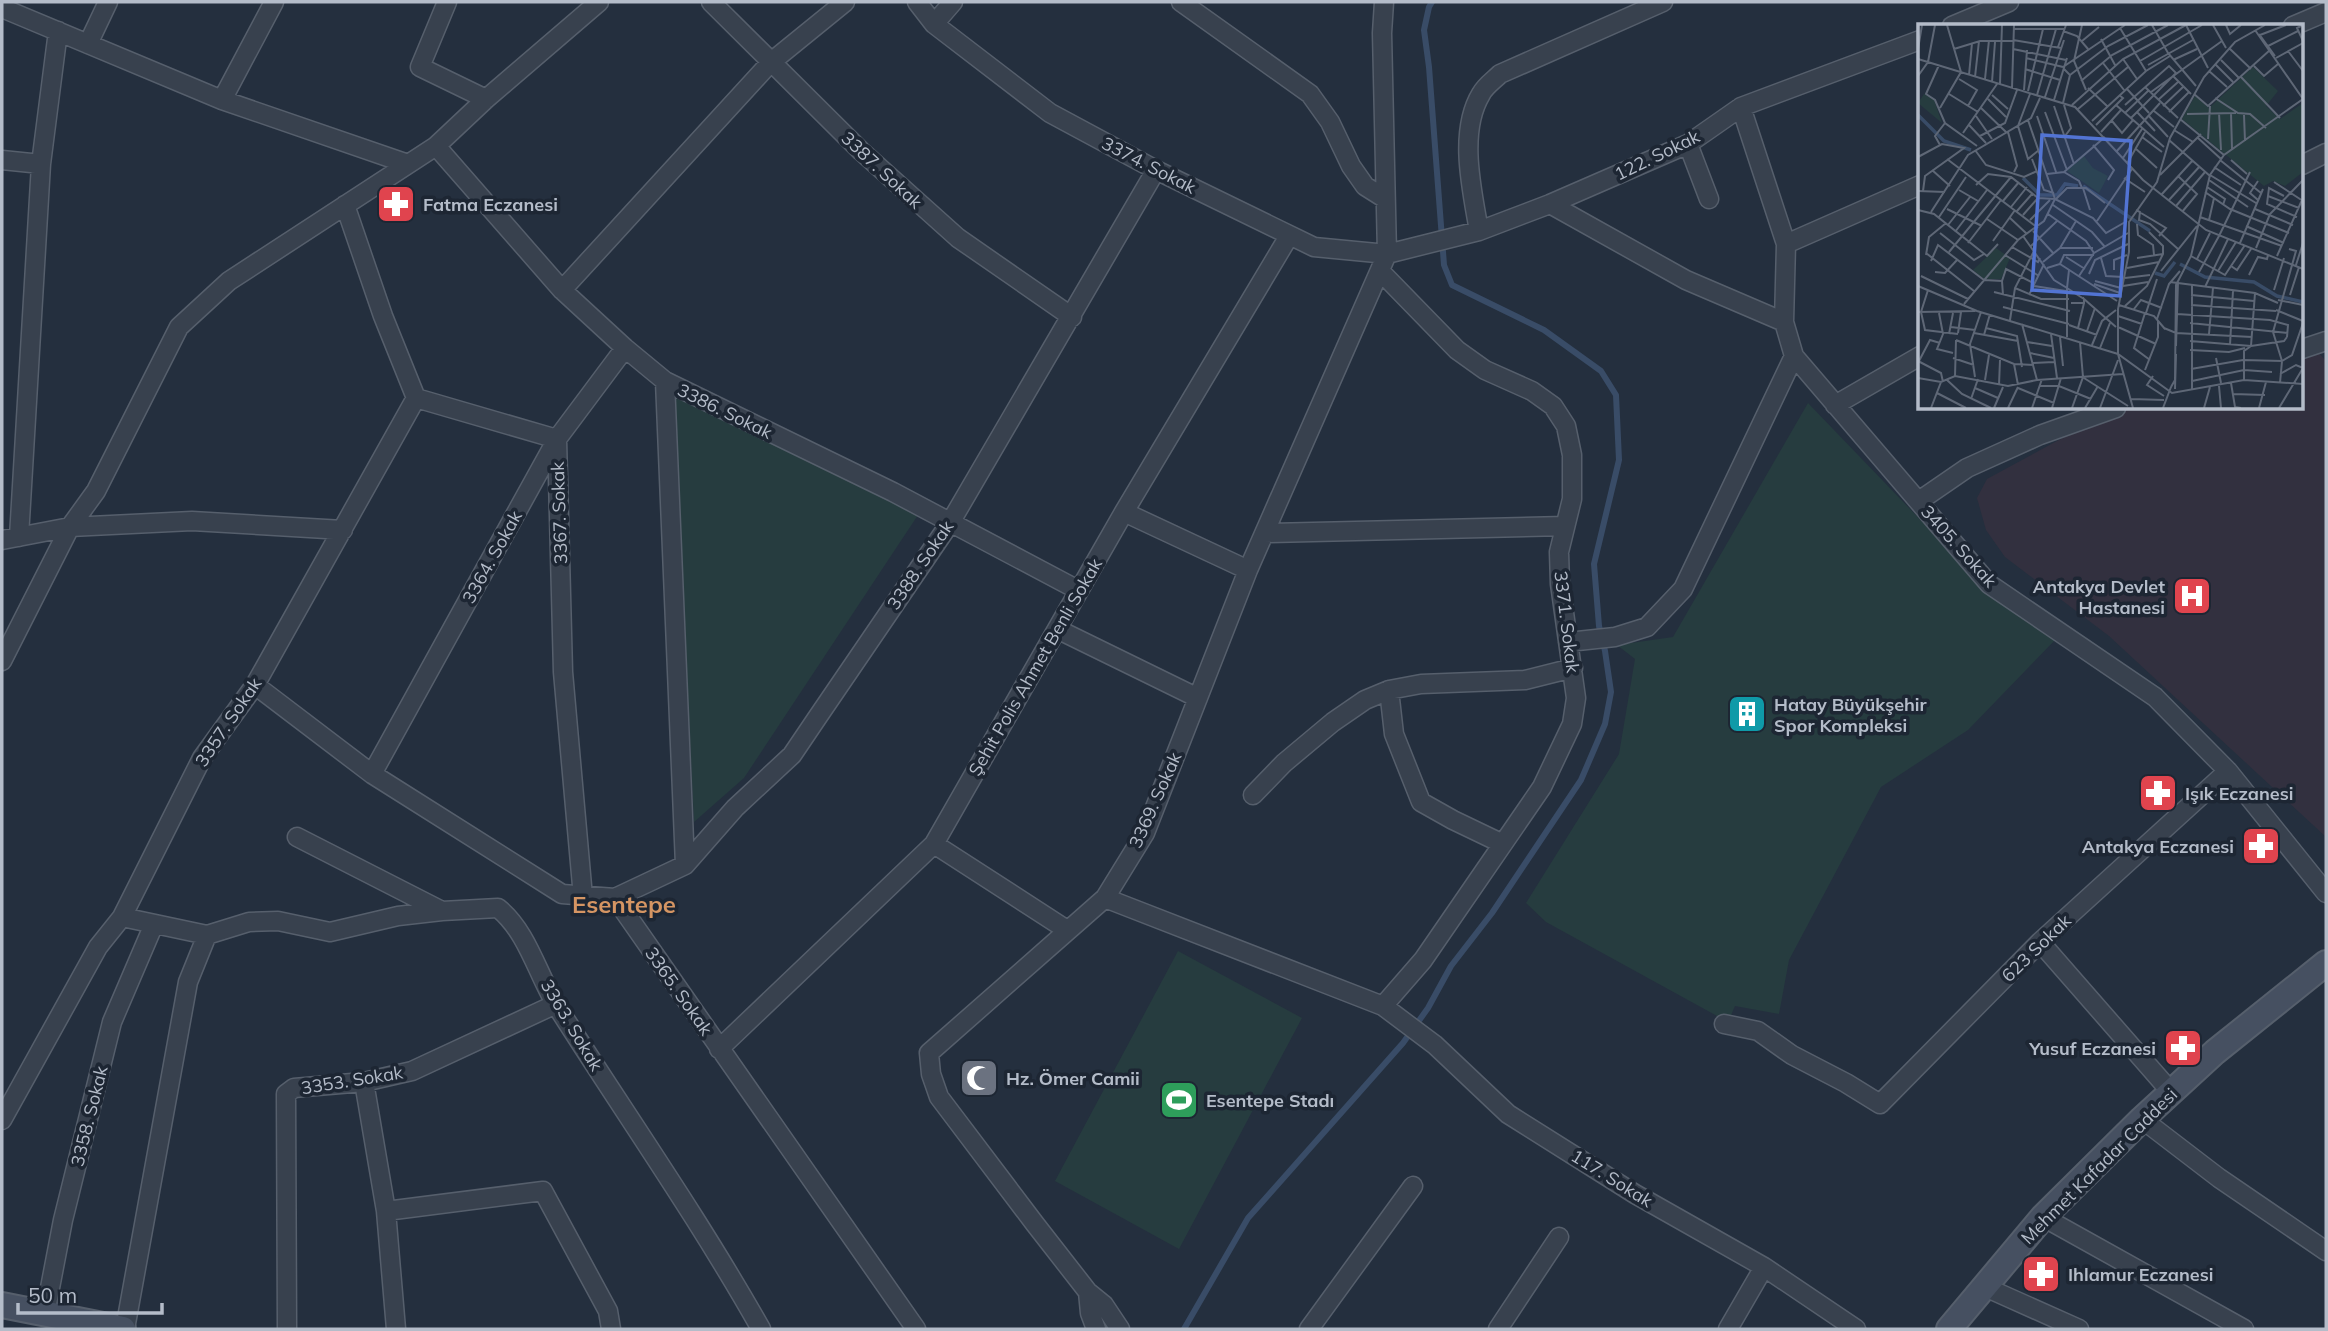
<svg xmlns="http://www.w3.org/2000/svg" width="2328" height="1331" viewBox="0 0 2328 1331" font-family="Mulish,sans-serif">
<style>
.medical{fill:#32303f}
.green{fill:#263c3f}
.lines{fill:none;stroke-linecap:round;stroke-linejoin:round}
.stream{stroke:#394c67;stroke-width:6}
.minor-casing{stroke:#565f6c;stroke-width:21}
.secondary-casing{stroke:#565f6c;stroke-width:28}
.minor{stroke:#38414e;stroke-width:18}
.secondary{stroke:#465061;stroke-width:24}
.labels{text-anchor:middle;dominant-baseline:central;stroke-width:7;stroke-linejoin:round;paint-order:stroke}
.street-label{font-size:18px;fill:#b4bcc9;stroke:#1d2633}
.poi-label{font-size:18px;font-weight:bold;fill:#b4bcc9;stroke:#1d2633;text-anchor:start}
.district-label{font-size:24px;font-weight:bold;fill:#d59563;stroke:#1d2633}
.inset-river{fill:none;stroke:#394c67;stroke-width:3.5}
.inset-road{fill:none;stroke:#5e6776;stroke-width:2}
.view{fill:#5274d3;fill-opacity:0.15;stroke:#5274d3;stroke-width:3.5}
.inset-edge{fill:none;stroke:#b4bcc9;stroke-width:3.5}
</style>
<rect width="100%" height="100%" fill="#242f3e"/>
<!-- medical -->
<path class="medical" d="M2314 348 2326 361V837L2109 636 2005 557 1986 530 1977 498 1987 479 2118 408H2302V351Z"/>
<!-- green -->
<path class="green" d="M673 395 909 499 920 512 744 778 694 822Z
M1808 403 1987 589 2056 639 1968 730 1881 787 1789 960 1779 1014 1735 1006 1728 1022 1546 922 1526 903 1619 754 1635 659 1617 645 1673 637Z
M1178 951 1302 1018 1179 1249 1055 1181Z"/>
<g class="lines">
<!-- stream -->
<path class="stream" d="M1184 1329 1248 1218 1403 1043 1428 1008 1451 966 1492 913 1581 780 1605 724 1611 692 1605 651 1599 626 1594 564 1619 460 1616 395 1601 371 1544 330 1452 285 1444 265 1429 67 1424 30 1429 7 1432 2"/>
<defs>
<path id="minor" d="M447 2 420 67 486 99
M711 2 861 151 958 238 1072 317
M917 2 934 24 1050 113 1156 170 1314 247 1387 254 1479 231 1550 204 1688 144 1741 107 1920 40
M1181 2 1310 94 1330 122 1351 166 1365 186 1384 198
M2 8 222 100 408 164
M934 24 953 2
M1952 26 2009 2
M2293 26 2326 12
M88 44 108 2
M222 100 274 2
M1741 107 1786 244 1784 322 1794 356 1989 584 2155 697 2228 771 2326 893
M1688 144 1709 199
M436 146 562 290 625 348 665 381 893 492 1078 590
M2 160 41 164
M2302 165 2326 153
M1550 204 1686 280 1784 322
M345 205 383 316 416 398 557 439 563 672 583 897
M1479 231C1472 190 1458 132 1481 94 1485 86 1494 80 1500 74L1663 2
M1786 244 1920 185
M1380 271 1457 350 1485 370 1532 391 1553 406 1566 426 1572 455V499L1559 552 1560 584 1576 698 1572 724 1542 787 1423 960 1383 1006
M562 290 770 63 845 2
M2302 349 2326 341
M665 381 685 865
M1835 405 1920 356
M1919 501 1967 468 2040 435 2116 408
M1124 512 1248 570
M1265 533 1565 526
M19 537 41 164 58 31
M2 540 70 527 96 491 179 327 229 281 436 146 486 99 599 2
M1057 629 1198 698
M1568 642 1615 637 1647 627 1683 589 1794 356
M2 661 70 527 192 521 343 530
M255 685 372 774 562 894 615 898 685 865 735 808 792 755 817 718 950 523 1156 170
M1389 690 1394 734 1421 802 1453 820 1503 844
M372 774 557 439 625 348
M1253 795 1284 763 1333 722 1365 700 1389 690 1421 684 1525 680 1573 668
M297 837 442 911
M934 844 1067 930
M615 898 916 1329
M1105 898 1383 1006 1435 1045 1508 1114 1635 1194 1764 1267 1856 1329
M122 917 207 935 249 922 278 921 330 932 398 916 442 911 498 908C528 932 538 976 558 1008 626 1115 699 1219 761 1329
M2040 942 2172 1093
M1724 1024 1758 1031 1792 1055 1846 1083 1880 1104 2040 942 2228 771
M719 1049 934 844 1124 512 1289 236
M364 1082 386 1211 396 1329
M2142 1119 2219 1178 2326 1251
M2 1120 98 947 122 917 202 758 255 685 416 398
M386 1211 543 1191 608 1311 611 1329
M2043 1217 2244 1329
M1985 1287 2079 1329
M1088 1292 1090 1313 1096 1329
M45 1314 63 1220 112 1022 154 924
M125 1329 188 982 207 935
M287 1329 286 1094 294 1088 364 1082 412 1071 556 1004
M1120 1329 1104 1305 1088 1292 1035 1224 939 1097 931 1074 929 1053 1105 898 1145 833 1248 570 1387 254 1382 33 1384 2
M1309 1329 1413 1186
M1498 1329 1559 1237
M1728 1329 1764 1267"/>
<path id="secondary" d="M2 1305 123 1329
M1949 1329 2043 1217 2142 1119 2215 1052 2326 963"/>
</defs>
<!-- minor casing -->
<use href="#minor" class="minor-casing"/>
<!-- secondary casing -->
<use href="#secondary" class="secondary-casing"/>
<!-- minor -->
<use href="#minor" class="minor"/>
<!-- secondary -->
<use href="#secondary" class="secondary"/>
</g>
<!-- icons -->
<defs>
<symbol id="pharmacy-square" viewBox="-11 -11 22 22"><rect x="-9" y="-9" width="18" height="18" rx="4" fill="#e0444e" stroke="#1d2633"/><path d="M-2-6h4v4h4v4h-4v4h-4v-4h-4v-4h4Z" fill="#fff"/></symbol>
<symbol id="hospital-square" viewBox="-11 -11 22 22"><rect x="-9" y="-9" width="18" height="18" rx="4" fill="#e0444e" stroke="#1d2633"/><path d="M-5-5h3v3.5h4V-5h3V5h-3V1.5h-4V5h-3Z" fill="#fff"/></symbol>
<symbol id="building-square" viewBox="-11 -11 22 22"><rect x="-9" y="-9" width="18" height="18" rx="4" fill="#0f9aa8" stroke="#1d2633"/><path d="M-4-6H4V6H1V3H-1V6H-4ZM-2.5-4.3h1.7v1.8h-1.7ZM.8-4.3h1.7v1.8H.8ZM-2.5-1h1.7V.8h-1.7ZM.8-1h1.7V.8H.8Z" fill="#fff"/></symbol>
<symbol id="mosque-square" viewBox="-11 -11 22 22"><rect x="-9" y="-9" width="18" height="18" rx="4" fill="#6b7280" stroke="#1d2633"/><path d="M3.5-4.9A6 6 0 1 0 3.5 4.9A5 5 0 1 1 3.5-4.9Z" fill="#fff"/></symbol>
<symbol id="stadium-square" viewBox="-11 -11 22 22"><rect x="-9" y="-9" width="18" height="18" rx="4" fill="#2e9e5b" stroke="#1d2633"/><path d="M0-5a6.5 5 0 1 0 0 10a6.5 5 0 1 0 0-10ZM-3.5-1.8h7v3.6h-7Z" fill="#fff"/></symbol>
</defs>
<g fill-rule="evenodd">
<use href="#pharmacy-square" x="374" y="182" width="44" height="44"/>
<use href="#hospital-square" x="2170" y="574" width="44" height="44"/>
<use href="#building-square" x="1725" y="692" width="44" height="44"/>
<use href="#pharmacy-square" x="2136" y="771" width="44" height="44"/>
<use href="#pharmacy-square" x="2239" y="824" width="44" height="44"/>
<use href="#pharmacy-square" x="2161" y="1026" width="44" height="44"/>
<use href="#mosque-square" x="957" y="1056" width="44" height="44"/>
<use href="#stadium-square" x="1157" y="1078" width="44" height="44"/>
<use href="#pharmacy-square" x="2019" y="1252" width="44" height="44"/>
</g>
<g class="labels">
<!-- street labels -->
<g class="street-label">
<text transform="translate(1657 155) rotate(-26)">122. Sokak</text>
<text transform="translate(1149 165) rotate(27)">3374. Sokak</text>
<text transform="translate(882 170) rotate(43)">3387. Sokak</text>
<text transform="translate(725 411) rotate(26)">3386. Sokak</text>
<text transform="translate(559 513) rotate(-92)">3367. Sokak</text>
<text transform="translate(1959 546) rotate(48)">3405. Sokak</text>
<text transform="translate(492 557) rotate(-61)">3364. Sokak</text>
<text transform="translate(920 565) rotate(-56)">3388. Sokak</text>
<text transform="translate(1567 622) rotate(83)">3371. Sokak</text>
<text transform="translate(1035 667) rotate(-60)">Şehit Polis Ahmet Benli Sokak</text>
<text transform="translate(228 722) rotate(-56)">3357. Sokak</text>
<text transform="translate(1155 800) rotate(-66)">3369. Sokak</text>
<text transform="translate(2036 948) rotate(-44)">623 Sokak</text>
<text transform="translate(679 991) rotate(55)">3365. Sokak</text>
<text transform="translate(572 1025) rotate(59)">3363. Sokak</text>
<text transform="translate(352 1080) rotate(-9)">3353. Sokak</text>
<text transform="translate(89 1116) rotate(-76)">3358. Sokak</text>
<text transform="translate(2099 1166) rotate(-45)">Mehmet Kafadar Caddesi</text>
<text transform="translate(1612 1178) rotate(32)">117. Sokak</text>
</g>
<!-- poi labels -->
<g class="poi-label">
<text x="423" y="204">Fatma Eczanesi</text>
<text x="2165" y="586" text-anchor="end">Antakya Devlet<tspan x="2165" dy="21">Hastanesi</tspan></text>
<text x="1774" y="704">Hatay Büyükşehir<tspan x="1774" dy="21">Spor Kompleksi</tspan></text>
<text x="2185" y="793">Işık Eczanesi</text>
<text x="2234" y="846" text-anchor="end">Antakya Eczanesi</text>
<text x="2156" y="1048" text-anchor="end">Yusuf Eczanesi</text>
<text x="1006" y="1078">Hz. Ömer Camii</text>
<text x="1206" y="1100">Esentepe Stadı</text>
<text x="2068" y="1274">Ihlamur Eczanesi</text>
</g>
<!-- district labels -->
<g class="district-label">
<text x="624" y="904">Esentepe</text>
</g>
</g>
<!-- overview -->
<g transform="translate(1918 24)">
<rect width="385" height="385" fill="#242f3e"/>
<path d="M335 43 360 67 348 82 362 95 385 79V148L367 162 355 157 346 162 264 95 277 72 291 84ZM6 70 16 76 24 99 0 79ZM166 132 175 144 190 152 181 169 149 147ZM78 224 92 234 83 255H66L55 246Z" fill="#263c3f"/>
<path class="inset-river" d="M0 91 26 117 53 126M105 154 122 171H139L147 160 160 162M165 162 232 207M262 240 287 253 336 258 359 272 385 278M237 249 246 252 257 238"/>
<path class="inset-road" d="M164 1 156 37 168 66M234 1 250 29 278 62M268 1 290 44M295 1 308 24M308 1 312 10 323 1M385 1 379 4 385 17M202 4 228 47M96 5H146M337 6 385 75M145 7 159 12 170 25M341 10 357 32M342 11 368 1M183 15 197 41M95 16 143 24M164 17 181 3M350 22 380 7M140 23 148 1M311 24 333 45M0 25 4 1M36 25 62 17H95M95 25 148 36M370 27 385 47M108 34 145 43M358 34 385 19M0 35 157 83 225 156 288 206 385 245M205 35 219 55M255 36 279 25M303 36 321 54M222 37 284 1M185 39 206 66M297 40 315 58M21 41 8 70 17 76 27 99 59 122M230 41 275 16M336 42 346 52 360 40M145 43 207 1M107 45 142 56M291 47 309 63M51 51 54 19M152 51 190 22 230 1M0 52 10 38 17 1M255 52 273 70M57 53 61 17M323 53 362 94M41 55 59 66 50 82M67 55 71 16M163 57 194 31 250 1M74 58 77 18M82 60 84 1M227 63 260 94M94 64 96 1M170 64 189 82M209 65 231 89M106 66 109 26M110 67 125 5M233 68 304 17M31 70 60 88M112 70 100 102 110 135 121 126M276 70 290 82 352 26M74 71 90 85M119 71 138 5M127 73 146 16M297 74 320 89 332 90 348 104M70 75 88 93M136 76 149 34M240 76 260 58M145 79 152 51 146 45M146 81 153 104 147 112M154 81 205 35 268 1M198 81 246 123M207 81 251 42 258 49 213 94M136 82 156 140M245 82 265 63M22 84 43 48 29 1M63 84 88 108M160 85 210 43M236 87 256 103M127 88 149 146M219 88 237 107M251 88 271 68M207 89 231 66M301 89 303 126M313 89 314 125M269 90 318 89M230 91 250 113M326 91 327 117M58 92 74 115M119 92 138 148M262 95 306 131M110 96 137 175M174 97 228 47 252 32M194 97 204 109 215 96M51 101 68 119M178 101 205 74 201 71M256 106 275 118M90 108 99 142 96 148M183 108 203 86M45 109 79 60M62 112 87 99 99 66M224 113 244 128M280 114 303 135M290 115 292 82M251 116 292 152M22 121 17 112 27 99M175 121 196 146 190 156M217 124 239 144M57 126 68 141 106 153 119 147M198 128 242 79M0 133 24 120 46 124 7 152 5 167M205 134 224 105M29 135 120 204M114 135 126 166 136 169M302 136 343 169M313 136 329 150M210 138 227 108M296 143 323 161M14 146 32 162M146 148 161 157 164 164M129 150 146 148 187 113M242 151 283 110M292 151 338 179M260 152 279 170 264 188M206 154 227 168M291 156 330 183M356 158 385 177M58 161 70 150 93 153 120 174 137 175 175 194 188 209 209 197M289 163 307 175 305 181M165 164 172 186M41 166 60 177M0 167 27 168M287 168 312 185 371 209M244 170 275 136M350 172 381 184M366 172 351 164 349 180 379 193M138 175 149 164H168L187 179M251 176 282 142M340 176 332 169 340 157M85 177 101 158M135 181 174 208 187 223M258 182 287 148M93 183 109 163M29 185 64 202M337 185 375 201M0 186 16 190 69 232 80 220M218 186 222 188 221 196 232 200 260 225M99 187 114 170M13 188 50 131 113 94 122 74M223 189 248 204 241 212M130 190 168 217 176 229M105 191 120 174M21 193 48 153M282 193 364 222M92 194 109 210M69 195 100 216M112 196 132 176M291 196 296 174M179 197 214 145M219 200 220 211 235 221 236 231M30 201 52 173M328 202 366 219M115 207 136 230M37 208 69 166M22 209 56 236 66 230M105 212 136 256 149 264V313M301 212 332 148M75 217 97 186M50 219 83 176M322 219 345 165M113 222 139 197M94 223 120 238 122 234M142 224H175M338 224 352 190 385 156M31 228 93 153M8 229 56 267M8 231 11 213 28 199M87 231 121 252M273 232 307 251 327 221M359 232 384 176M148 233 167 245M183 234 188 252 205 253M219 234 245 230M279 235 292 209M13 237 20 221 66 256 84 257 85 271M125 238 142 224 158 197M142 240 199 277M378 241 385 219M313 242 319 246 333 225M129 244 142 240 146 231H176M209 244 241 238M151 246 149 264 166 275M196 246V236L209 231M243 247 279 202M300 247 318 218M17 248 27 249 39 236M281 248 301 212M171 250 177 236 210 220M331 251 340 233 349 235 350 231M3 252 50 275M161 252 176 229 210 209M207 254 232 251M84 257 88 245 117 260M177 257 203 264M252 258 337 269 360 279M176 260 202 269M274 261V365M0 262 59 287 200 330 254 369 326 356 385 360M116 262 148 267M205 262 230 258M287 263 310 215M97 264 123 275H151M10 266 3 288 7 306 40 310M356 266 366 234M76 268 152 287M111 271 126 240M273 271 336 277M372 271 381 243M360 276 385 281M153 279H166V275L198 303M46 280 100 216 126 197 137 175M201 281 236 292 247 305M273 281 358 287M207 282 229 262 245 230V222L231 208M85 283 151 300M216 285 223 276 244 284M358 286 385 297M0 288 57 287M21 289 25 310 19 325 35 329M227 289 216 324 232 336M228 289 239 255M259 290 352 296 370 301 369 313M200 292 224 300M239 295 251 260 262 247M92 296 97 264 116 227M272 299 370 309M104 300 119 356M151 301 179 311M33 303 57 306M200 303 238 320M68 304 99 312 104 343M160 304 166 279M246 304 258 309 334 313M169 307 177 284M40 309 43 288M56 309 100 317M31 310 35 289M133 310 139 354M291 310 295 264M66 311 72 290M142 313 145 342M38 316 96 340 116 341M272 317 333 322 366 317 369 313M109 318 134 322M174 321 184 297 198 286M312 321 315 267M258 322 260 258M182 324 192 299M272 326 311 328 327 324M112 329 136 334M35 334 56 341M298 334 303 359M0 337 23 349 25 358M1 337 12 316 22 319M115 339 136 338M96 340 100 361M273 345 325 336 364 337 374 331 385 299M227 346 240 313V297M362 350 378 341 385 344M37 352 38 316M235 352 229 361 246 372M57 353 52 320 63 288M0 354 23 358 37 352 90 362 119 356 205 350M166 354 210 382M29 356 44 370 73 384M67 356 71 331M326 356V327L333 322 337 269M274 357 326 346 354 348M313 359 317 383 323 384M362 359 364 337 355 308 378 227 371 225M81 361 82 336M122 362H141L173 375M301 362 303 384M253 363 257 356 258 261 273 232 292 151 306 131 385 75M57 364 80 374M100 364 136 379M257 365 258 330M19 369 48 384M315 370 347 371M53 375 60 355M213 375 246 376M13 384 23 358M76 384 85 363M90 384 100 363M114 384 124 355M134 384 143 354M154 384 165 353 162 318M167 384 180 362M182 384 200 336M215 384 200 330V285L211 228V198L239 158 252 114 286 53 317 18 347 1M245 384 253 363M286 384 292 363M341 384 348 358M361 384 385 344"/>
<path class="view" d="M124 111 213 117 202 272 114 266Z"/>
<rect width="385" height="385" class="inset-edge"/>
</g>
<!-- border -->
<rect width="2328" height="1331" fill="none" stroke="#b4bcc9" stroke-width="7"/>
<!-- scale -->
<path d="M18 1303v10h144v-10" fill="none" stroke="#b4bcc9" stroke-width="3.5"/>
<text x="28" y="1303" font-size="21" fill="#b4bcc9" stroke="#1d2633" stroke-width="5" paint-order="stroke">50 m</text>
</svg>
